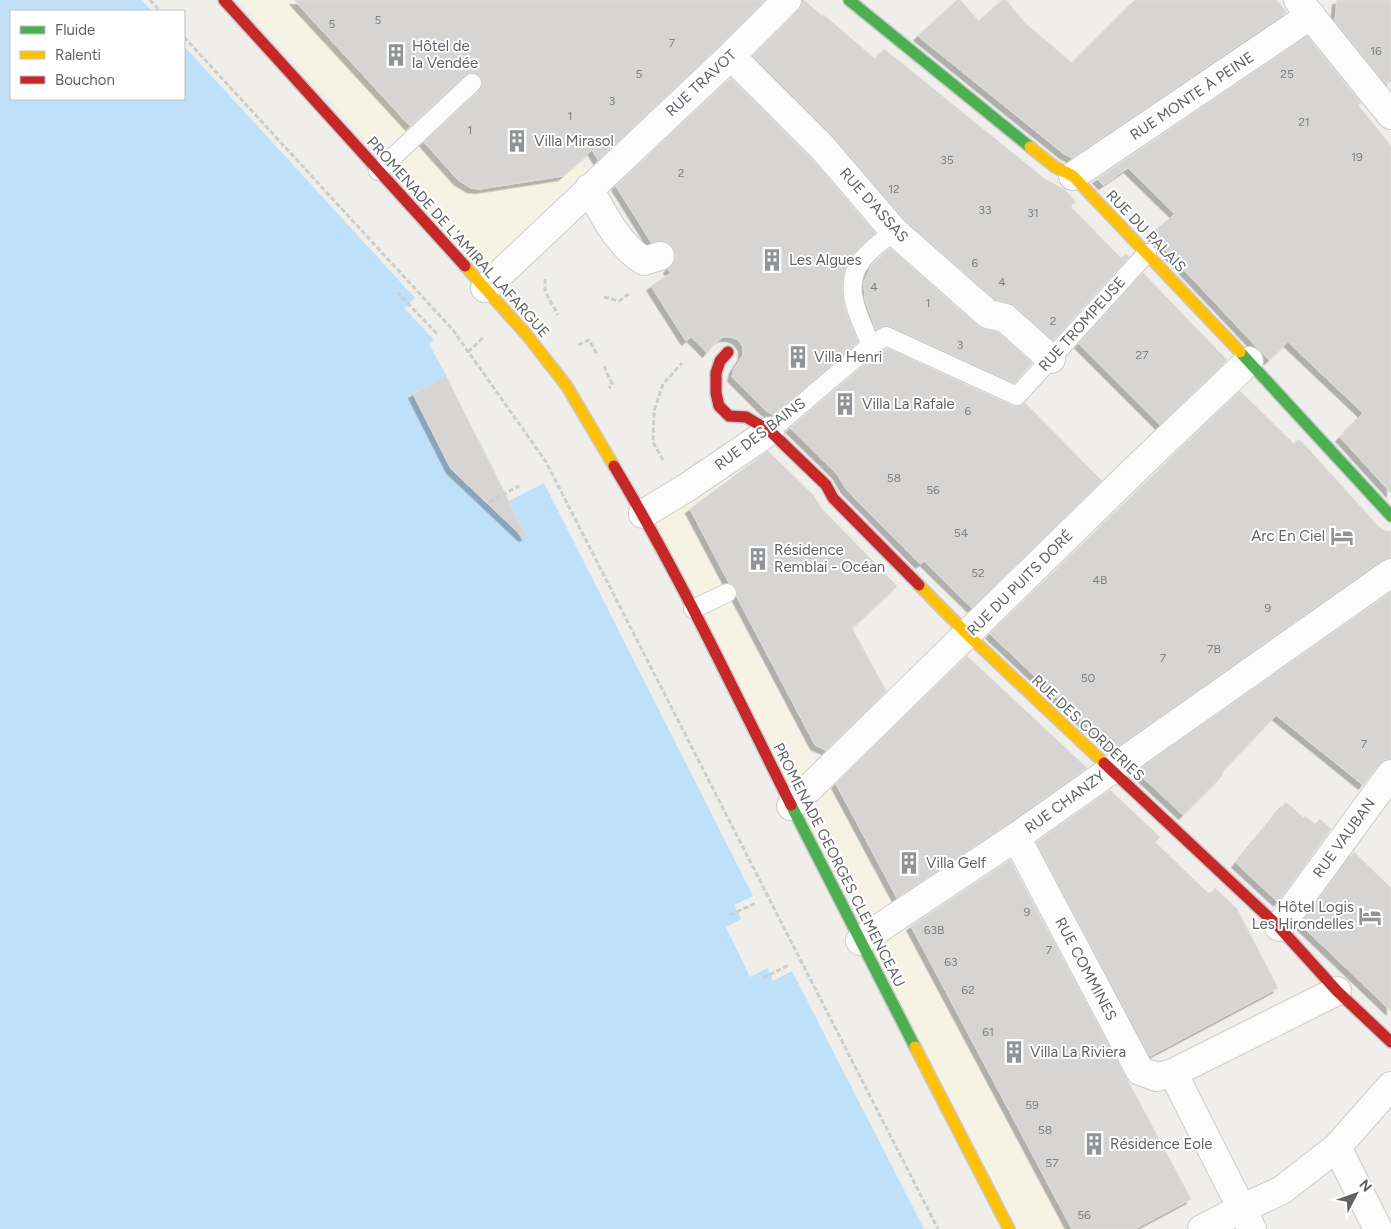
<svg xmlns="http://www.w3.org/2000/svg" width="1391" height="1229" viewBox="0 0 1391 1229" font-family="Figtree,sans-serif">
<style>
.commercial{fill:#f7f3e4}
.water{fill:#bfe0f9}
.building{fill:#d6d5d3;stroke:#deddd9;filter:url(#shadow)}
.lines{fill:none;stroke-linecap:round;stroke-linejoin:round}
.lane-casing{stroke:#cbcccc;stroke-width:20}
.street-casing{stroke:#cbcccc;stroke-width:30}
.fast-casing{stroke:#cacacb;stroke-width:14}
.slow-casing{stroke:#cacacb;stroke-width:14}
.jam-casing{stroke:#cacacb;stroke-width:14}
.path{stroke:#cacfcc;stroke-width:3;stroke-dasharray:5 2.5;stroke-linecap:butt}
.lane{stroke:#fdfcfc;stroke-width:18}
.street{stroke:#fdfcfc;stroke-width:28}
.fast{stroke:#4caf50;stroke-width:11}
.slow{stroke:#ffc107;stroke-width:11}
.jam{stroke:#c62828;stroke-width:11}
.labels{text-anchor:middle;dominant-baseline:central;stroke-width:4;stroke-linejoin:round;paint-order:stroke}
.number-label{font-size:12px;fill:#7e8184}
.poi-label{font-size:15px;fill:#5f6368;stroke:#fff;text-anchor:start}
.street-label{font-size:15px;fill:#5f6368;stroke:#fff}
</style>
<defs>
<filter id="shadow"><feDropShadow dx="-4.5" dy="4.5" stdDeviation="0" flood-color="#0004"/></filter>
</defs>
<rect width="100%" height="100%" fill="#efeeea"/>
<!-- commercial -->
<path class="commercial" d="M238 0H443L591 175 485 271Z
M770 445 683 512 1066 1229H1017L650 517Z"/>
<!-- water -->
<path class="water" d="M0 0H141L152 11H11V99H184V46L415 298 404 308 434 340 429 344 451 384 445 395 474 440H479L509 501 544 483 753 896 734 905 741 919 726 927 750 977 768 968 773 981 792 971 924 1229H0Z"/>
<!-- building -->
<path class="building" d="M294 0H765L720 45 598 160 592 150 563 176 480 189 471 188 458 180 424 142 479 91 482 87V81L479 75 470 73 465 75 410 126Z
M802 0H804L822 16 824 15 875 59 884 49 1045 179 1064 189 1076 202 1070 206 1121 258 1126 254 1129 257 1053 340 1015 306 995 300 905 220 833 136 753 56 798 11 802 4Z
M957 0H960L979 21 1002 0H1006L1025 23 1072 63 1135 0H1276L1287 12 1072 158 1064 154 918 36Z
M1337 0H1391V81L1386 84 1335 21Z
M1307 36 1361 103 1358 105 1391 146V493L1340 437 1363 413 1288 342 1269 360 1150 234 1175 214 1128 168 1103 185 1097 179Z
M731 78 811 158 875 233 854 253 847 265 843 278 842 291 844 306 858 342 773 415 765 410 732 377 734 369 743 355V347L738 340 731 337H723L716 342 707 353 691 337 686 341 651 286 671 273 668 269 675 260V251L670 244 664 241 651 242 616 186Z
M890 248 978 326 998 332 1032 363 1014 383 890 326 885 325 876 330 865 300 864 282 871 266Z
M1143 273 1227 360 1160 425 1079 344Z
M887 348 1013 406H1020L1025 403 1102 481 972 608 924 561 920 564 846 489 837 474 790 428 877 354Z
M446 376 526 536 523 537 451 469 413 394Z
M1240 391 1294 444 1298 440 1302 442 1379 527 1386 531H1391V558L1382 560 1113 750 990 634Z
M768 451 813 495 822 509 897 586 852 628 886 691 826 750 815 745 737 597 736 588 729 583 690 509Z
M1391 592V759L1384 760 1379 764 1363 785 1276 715 1222 772V776L1183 815 1136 771Z
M967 656 1087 768 1007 824 897 898 836 784Z
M1110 790 1160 837 1155 842 1210 895 1215 888 1237 909 1278 988 1150 1056 1036 842Z
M1286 802 1304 818 1305 816 1315 824 1320 819 1331 829 1278 902 1236 863Z
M1354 852 1391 888V1011L1300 924Z
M1010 860 1191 1199 1135 1229H1072L911 926Z"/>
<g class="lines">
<defs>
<path id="lane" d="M378 171 472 83
M871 345C860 319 841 286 862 260 870 249 884 240 894 231
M770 431 871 345 886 336 1017 396 1147 253
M693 609 727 593"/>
<path id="street" d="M1298 0 1391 115
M731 56 822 147 894 231 988 314 1005 318 1051 359
M1073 176 1311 15
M589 188C603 214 618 245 644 261L660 256
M485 288 731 56 787 0
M643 514 686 488 770 431
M791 806 1144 461 1249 361
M1016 837 1140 1071 1157 1077 1173 1073 1337 991
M1279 927 1391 774
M860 941 1016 837 1391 573
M1173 1073 1252 1229
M1337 1147 1378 1229
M1202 1229 1241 1209 1282 1190 1337 1147 1391 1086"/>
<path id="fast" d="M849 0 1030 147
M1240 352 1391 516
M791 805 915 1047"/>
<path id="slow" d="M1030 147 1055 167 1073 176 1240 352
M465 266 526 334 566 385 614 466
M919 585 968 635 1104 763
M915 1047 1009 1229"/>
<path id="jam" d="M224 0 465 266
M728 352 720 361 716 373V393L719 406 729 416 746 417 770 431 826 485 833 498 919 585
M614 466C680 576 734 691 791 805
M1104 763 1279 927 1337 991 1391 1042"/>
</defs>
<!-- lane casing -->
<use href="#lane" class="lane-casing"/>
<!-- street casing -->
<use href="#street" class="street-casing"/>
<!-- fast casing -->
<use href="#fast" class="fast-casing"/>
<!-- slow casing -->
<use href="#slow" class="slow-casing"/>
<!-- jam casing -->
<use href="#jam" class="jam-casing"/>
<!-- path -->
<path class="path" d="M150 0 160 11
M184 37 453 330 546 462 938 1229
M545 279V291L558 315
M397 292 438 335
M604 297 619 301 630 293
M578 345 589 340 598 356
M468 352 484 337
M604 366 612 384 609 388
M663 460 653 442 654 411 663 384 682 363
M489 502 519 486
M730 915 756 903
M763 978 789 965"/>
<!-- lane -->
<use href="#lane" class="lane"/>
<!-- street -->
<use href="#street" class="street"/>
<!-- fast -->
<use href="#fast" class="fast"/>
<!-- slow -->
<use href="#slow" class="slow"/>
<!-- jam -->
<use href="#jam" class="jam"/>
</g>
<!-- icons -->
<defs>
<symbol id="building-bare" viewBox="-9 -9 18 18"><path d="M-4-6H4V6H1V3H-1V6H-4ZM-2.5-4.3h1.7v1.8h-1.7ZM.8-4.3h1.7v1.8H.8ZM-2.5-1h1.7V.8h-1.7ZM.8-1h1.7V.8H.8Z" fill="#919496" stroke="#fff" stroke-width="2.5" paint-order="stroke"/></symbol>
<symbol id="hotel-bare" viewBox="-9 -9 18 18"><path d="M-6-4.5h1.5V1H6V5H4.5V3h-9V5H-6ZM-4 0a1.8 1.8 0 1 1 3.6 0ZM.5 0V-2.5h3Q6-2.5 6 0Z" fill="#919496" stroke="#fff" stroke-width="2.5" paint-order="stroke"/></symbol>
</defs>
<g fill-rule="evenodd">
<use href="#building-bare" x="380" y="39" width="32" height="32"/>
<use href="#building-bare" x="501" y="125" width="32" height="32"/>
<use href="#building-bare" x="756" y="244" width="32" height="32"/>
<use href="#building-bare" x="782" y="341" width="32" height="32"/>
<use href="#building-bare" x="829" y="388" width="32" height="32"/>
<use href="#hotel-bare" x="1326" y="520" width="32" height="32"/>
<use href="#building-bare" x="742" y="543" width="32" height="32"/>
<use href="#building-bare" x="893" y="847" width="32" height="32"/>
<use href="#hotel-bare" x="1354" y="900" width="32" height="32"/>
<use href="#building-bare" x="998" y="1036" width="32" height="32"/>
<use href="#building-bare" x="1078" y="1128" width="32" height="32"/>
</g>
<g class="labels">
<!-- number labels -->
<g class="number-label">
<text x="378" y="20">5</text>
<text x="332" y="24">5</text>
<text x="672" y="43">7</text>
<text x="1376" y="51">16</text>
<text x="639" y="74">5</text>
<text x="1287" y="74">25</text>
<text x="612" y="101">3</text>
<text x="570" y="116">1</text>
<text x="1304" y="122">21</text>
<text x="470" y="130">1</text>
<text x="1357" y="157">19</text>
<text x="947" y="160">35</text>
<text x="681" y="173">2</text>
<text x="894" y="189">12</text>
<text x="985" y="210">33</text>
<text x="1033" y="213">31</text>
<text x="975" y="263">6</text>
<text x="1002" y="282">4</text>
<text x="874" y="287">4</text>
<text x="928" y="303">1</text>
<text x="1053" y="321">2</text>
<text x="960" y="345">3</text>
<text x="1142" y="355">27</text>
<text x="968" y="411">6</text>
<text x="894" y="478">58</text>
<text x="933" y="490">56</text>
<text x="961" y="533">54</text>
<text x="978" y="573">52</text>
<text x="1100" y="580">4B</text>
<text x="1268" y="608">9</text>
<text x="1214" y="649">7B</text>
<text x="1163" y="658">7</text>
<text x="1088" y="678">50</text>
<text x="1364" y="744">7</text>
<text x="1027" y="912">9</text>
<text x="934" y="930">63B</text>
<text x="1049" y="950">7</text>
<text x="951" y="962">63</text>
<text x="968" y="990">62</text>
<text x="988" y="1032">61</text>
<text x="1032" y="1105">59</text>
<text x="1045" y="1130">58</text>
<text x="1052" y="1163">57</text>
<text x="1084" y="1215">56</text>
</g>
<!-- poi labels -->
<g class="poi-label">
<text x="412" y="46">Hôtel de<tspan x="412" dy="17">la Vendée</tspan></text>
<text x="534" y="141">Villa Mirasol</text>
<text x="789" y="260">Les Algues</text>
<text x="814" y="357">Villa Henri</text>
<text x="862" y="404">Villa La Rafale</text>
<text x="1325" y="536" text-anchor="end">Arc En Ciel</text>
<text x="774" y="550">Résidence<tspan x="774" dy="17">Remblai - Océan</tspan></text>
<text x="926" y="863">Villa Gelf</text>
<text x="1354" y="907" text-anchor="end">Hôtel Logis<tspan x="1354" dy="17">Les Hirondelles</tspan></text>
<text x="1030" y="1052">Villa La Riviera</text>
<text x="1110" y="1144">Résidence Eole</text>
</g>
<!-- street labels -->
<g class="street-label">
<text transform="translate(701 83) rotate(-43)">RUE TRAVOT</text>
<text transform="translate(1192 96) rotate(-34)">RUE MONTE À PEINE</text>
<text transform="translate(874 205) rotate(48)">RUE D'ASSAS</text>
<text transform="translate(1146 231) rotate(46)">RUE DU PALAIS</text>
<text transform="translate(458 237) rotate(48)">PROMENADE DE L'AMIRAL LAFARGUE</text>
<text transform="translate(1082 324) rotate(-48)">RUE TROMPEUSE</text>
<text transform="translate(760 434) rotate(-37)">RUE DES BAINS</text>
<text transform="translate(1020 583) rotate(-45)">RUE DU PUITS DORÉ</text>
<text transform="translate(1088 728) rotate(43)">RUE DES CORDERIES</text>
<text transform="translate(1065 802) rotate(-36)">RUE CHANZY</text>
<text transform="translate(1344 838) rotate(-54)">RUE VAUBAN</text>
<text transform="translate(839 865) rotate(63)">PROMENADE GEORGES CLEMENCEAU</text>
<text transform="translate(1086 969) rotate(62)">RUE COMMINES</text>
</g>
</g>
<!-- legend -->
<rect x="10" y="10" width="175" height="90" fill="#ffffff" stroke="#bfc1c3"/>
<rect x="20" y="26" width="25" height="8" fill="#4caf50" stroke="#bfc1c3"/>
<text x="55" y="35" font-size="15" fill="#5f6368">Fluide</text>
<rect x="20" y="51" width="25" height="8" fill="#ffc107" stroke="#bfc1c3"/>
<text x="55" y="60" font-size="15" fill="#5f6368">Ralenti</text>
<rect x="20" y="76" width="25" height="8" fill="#c62828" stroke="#bfc1c3"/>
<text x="55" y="85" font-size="15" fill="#5f6368">Bouchon</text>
<!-- north arrow -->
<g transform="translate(1356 1194) rotate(49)" stroke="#ffffff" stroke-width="4" paint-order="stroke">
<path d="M0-4L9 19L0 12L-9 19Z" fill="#5f6368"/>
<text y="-8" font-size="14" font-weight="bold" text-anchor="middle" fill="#5f6368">N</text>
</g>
</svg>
